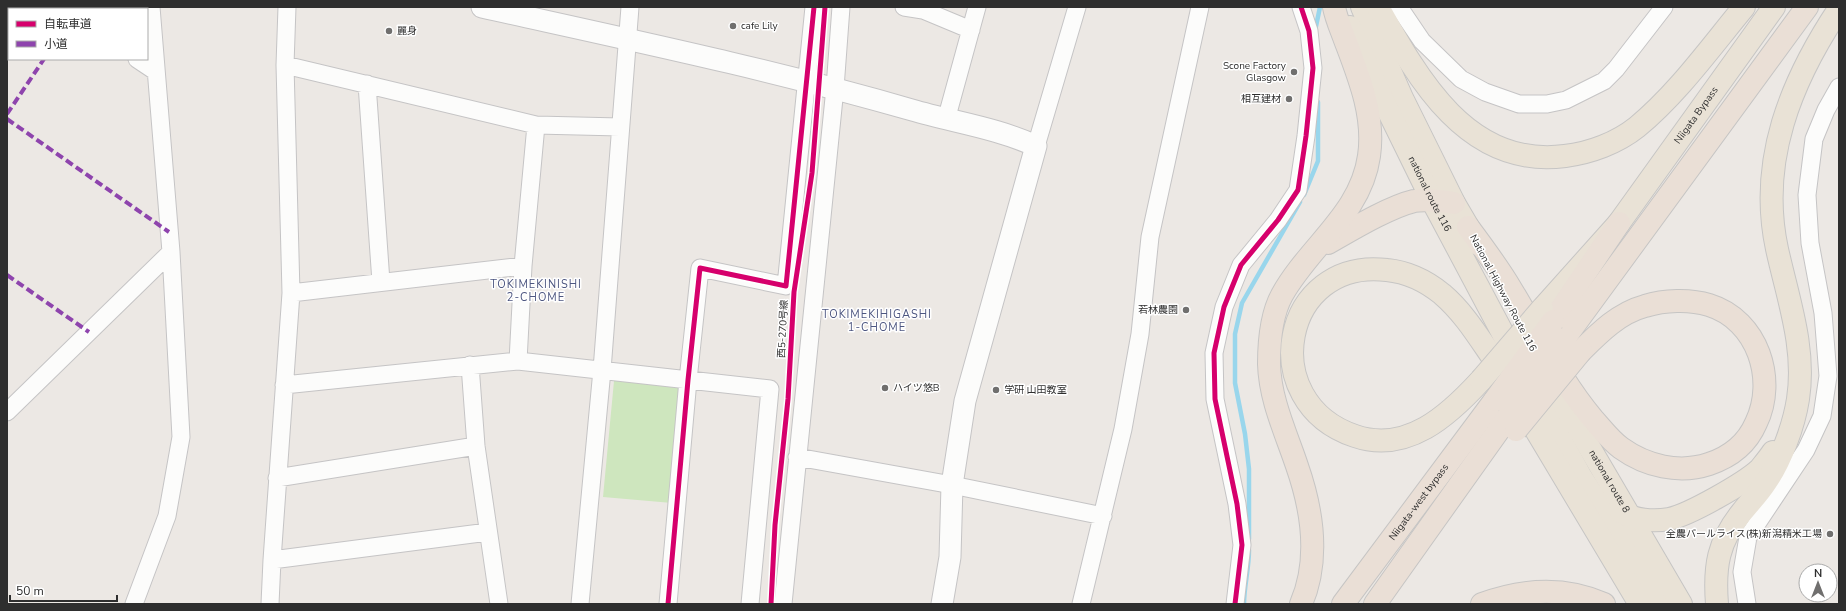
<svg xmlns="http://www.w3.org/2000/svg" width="1846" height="611" viewBox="0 0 1846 611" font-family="'Nunito Sans','Noto Sans JP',sans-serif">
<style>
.green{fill:#cee6be}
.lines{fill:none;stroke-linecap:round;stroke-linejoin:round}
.stream{stroke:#99d6ec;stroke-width:4.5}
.minor-casing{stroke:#c5c4c5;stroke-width:19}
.tertiary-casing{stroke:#c5c4c5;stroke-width:23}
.trunk-casing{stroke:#c6c5c4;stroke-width:24}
.motorway-casing{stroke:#c6c5c4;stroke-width:24}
.minor{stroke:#fcfcfb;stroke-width:17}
.tertiary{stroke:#fcfcfb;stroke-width:21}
.trunk{stroke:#e9e2d6;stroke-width:22}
.motorway{stroke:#eadfd6;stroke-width:22}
.trunk-bridge-casing{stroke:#c6c5c4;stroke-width:24;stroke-linecap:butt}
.motorway-bridge-casing{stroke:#c6c5c4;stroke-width:24;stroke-linecap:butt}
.trunk-bridge{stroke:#e9e2d6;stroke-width:22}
.motorway-bridge{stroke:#eadfd6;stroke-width:22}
.quiet{stroke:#8e44ad;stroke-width:4;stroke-dasharray:8 4;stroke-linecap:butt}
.cycleway-casing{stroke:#fff;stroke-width:8}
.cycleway{stroke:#d6006c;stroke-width:5}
.poi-dot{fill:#706f6e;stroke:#fff;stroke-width:1.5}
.labels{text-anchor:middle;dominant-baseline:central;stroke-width:3;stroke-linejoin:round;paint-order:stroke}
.poi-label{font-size:10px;fill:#2e2e2e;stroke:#fff;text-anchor:start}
.street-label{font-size:10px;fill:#2e2e2e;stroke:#fff}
.neighbourhood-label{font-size:11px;letter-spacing:1px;fill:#4d5680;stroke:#fff}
</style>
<rect width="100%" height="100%" fill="#ece8e4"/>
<!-- green -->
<path class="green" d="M620 377 677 383 682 389 672 503 603 497 614 381Z"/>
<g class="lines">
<!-- stream -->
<path class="stream" d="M1315 31 1320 7
M1304 195 1318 161V102
M1249 539V469L1245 434 1235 383V334L1242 303 1300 202
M1244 604C1244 586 1249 569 1249 550"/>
<defs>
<path id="minor" d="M904 7 923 10 971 30
M1399 7 1422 41 1461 79 1485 92 1519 104H1547L1566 100 1604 81 1616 69 1664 7
M79 9 80 7
M137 59 155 71
M285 65 536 125 620 127
M367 84 381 282
M946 120 977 7
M1036 146 1077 7
M291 293 523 266
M518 361 523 266 536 125
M470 365 476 446 499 604
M284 385 518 361 770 389 750 604
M7 412 171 252
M797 457 952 485 1103 516
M277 478 476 446
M272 560 488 532
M134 604 167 516 181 437 171 252 151 7
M270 604 272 560 291 293 285 65 287 7
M580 604 602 370 630 7
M668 604 688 380 700 268 786 286 814 7
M783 604 835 88 841 7
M1081 604 1123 429 1140 334 1150 237 1200 7
M1235 604 1242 545 1237 504 1215 399 1214 353 1224 307 1241 265 1278 220 1298 190 1306 136 1313 68 1309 31 1301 7
M1747 604 1742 572 1748 537 1806 450 1822 416 1828 376 1823 313 1810 243 1807 195 1814 139 1826 110 1839 87"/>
<path id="tertiary" d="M482 7C626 39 770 69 912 110 953 122 997 128 1036 146L965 401 952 485 950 557 942 604"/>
<g id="trunk">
<path d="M1362 7 1402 98 1454 203 1478 244"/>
<path d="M1378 7C1418 79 1468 169 1565 156 1590 153 1617 143 1637 127 1678 93 1710 48 1744 7"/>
<path id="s1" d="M1350 27 1378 90 1432 200 1526 377 1581 477 1663 604"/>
<path id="s2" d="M1542 309 1619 223 1774 7"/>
<path id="s3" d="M1544 370 1681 604"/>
<path d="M1481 380C1449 415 1407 454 1355 436 1254 402 1282 257 1387 270 1407 272 1426 281 1442 294 1462 311 1476 333 1491 355L1640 604"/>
<path d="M1621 512C1634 520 1653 522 1669 519 1689 515 1745 483 1760 469 1764 464 1769 458 1773 452"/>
<path d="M1717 604C1714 566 1718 542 1742 512 1750 502 1759 493 1766 482 1781 461 1794 425 1798 399 1806 348 1788 299 1777 249 1758 161 1791 81 1839 9"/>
</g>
<g id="motorway">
<path d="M1468 227C1483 247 1498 267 1511 289 1538 333 1560 380 1593 419 1602 429 1610 440 1621 448 1646 466 1679 474 1709 464 1730 457 1747 444 1756 423 1777 380 1758 320 1709 305 1690 299 1664 300 1645 306 1619 313 1600 332 1581 351"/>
<path d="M1328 243C1351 230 1389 207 1414 201 1427 199 1441 201 1454 203"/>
<path d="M1553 321 1619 223"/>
<path d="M1564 339 1807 7"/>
<path d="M1301 604C1320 560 1312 509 1297 466 1286 433 1270 400 1269 364 1269 342 1271 315 1282 295 1309 246 1361 214 1369 156 1375 116 1359 77 1345 40 1341 29 1336 18 1334 7"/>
<path id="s4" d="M1343 604 1495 400"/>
<path d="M1375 604 1508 417"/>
<path d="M1482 604C1523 589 1564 586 1604 604"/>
</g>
</defs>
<!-- minor casing -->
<use href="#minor" class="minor-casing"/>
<!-- tertiary casing -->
<use href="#tertiary" class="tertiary-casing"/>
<!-- trunk casing -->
<use href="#trunk" class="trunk-casing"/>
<!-- motorway casing -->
<use href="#motorway" class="motorway-casing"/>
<!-- minor -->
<use href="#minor" class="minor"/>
<!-- tertiary -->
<use href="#tertiary" class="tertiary"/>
<!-- trunk -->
<use href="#trunk" class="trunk"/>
<!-- motorway -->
<use href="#motorway" class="motorway"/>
<defs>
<path id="trunk-bridge" d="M1481 380 1542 309"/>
<path id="motorway-bridge" d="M1495 400 1553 321
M1508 417 1564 339
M1516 430 1581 351"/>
</defs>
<!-- trunk-bridge casing -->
<use href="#trunk-bridge" class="trunk-bridge-casing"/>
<!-- motorway-bridge casing -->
<use href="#motorway-bridge" class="motorway-bridge-casing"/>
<!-- trunk-bridge -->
<use href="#trunk-bridge" class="trunk-bridge"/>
<!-- motorway-bridge -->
<use href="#motorway-bridge" class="motorway-bridge"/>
<!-- quiet -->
<path class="quiet" d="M67 7 70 9
M7 114 44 59
M7 119 169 232
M7 275 89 332"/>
<defs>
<path id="cycleway" d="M668 604 688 380 700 268 786 286 814 7
M771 604 775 525 788 399 794 292 812 173 825 7
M1235 604 1242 545 1237 504 1215 399 1214 353 1224 307 1241 265 1278 220 1298 190 1306 136 1313 68 1309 31 1301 7"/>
</defs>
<!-- cycleway casing -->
<use href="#cycleway" class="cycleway-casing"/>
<!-- cycleway -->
<use href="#cycleway" class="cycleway"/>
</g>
<!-- markers -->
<g class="poi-dot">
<circle cx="733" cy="26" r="4"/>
<circle cx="389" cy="31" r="4"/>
<circle cx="1294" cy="72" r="4"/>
<circle cx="1289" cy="99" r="4"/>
<circle cx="1186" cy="310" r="4"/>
<circle cx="885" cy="388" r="4"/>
<circle cx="996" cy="390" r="4"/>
<circle cx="1830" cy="534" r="4"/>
</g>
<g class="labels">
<!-- poi labels -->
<g class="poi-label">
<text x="741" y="26">cafe Lily</text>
<text x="397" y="31">麗身</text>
<text x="1286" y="66" text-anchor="end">Scone Factory<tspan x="1286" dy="12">Glasgow</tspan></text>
<text x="1281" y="99" text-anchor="end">相互建材</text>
<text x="1178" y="310" text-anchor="end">若林農園</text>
<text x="893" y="388">ハイツ悠B</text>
<text x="1004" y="390">学研 山田教室</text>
<text x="1822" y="534" text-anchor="end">全農パールライス(株)新潟精米工場</text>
</g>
<!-- street labels -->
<g class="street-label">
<text stroke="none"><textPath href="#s2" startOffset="248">Niigata Bypass</textPath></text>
<text stroke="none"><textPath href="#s1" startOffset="185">national route 116</textPath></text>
<text transform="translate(1503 293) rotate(62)">National Highway Route 116</text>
<text transform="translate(783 329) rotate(-87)">西5-270号線</text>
<text stroke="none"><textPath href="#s3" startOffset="129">national route 8</textPath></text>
<text stroke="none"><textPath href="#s4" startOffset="127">Niigata-west bypass</textPath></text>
</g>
<!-- neighbourhood labels -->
<g class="neighbourhood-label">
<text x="536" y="284">TOKIMEKINISHI<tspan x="536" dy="13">2-CHOME</tspan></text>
<text x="877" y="314">TOKIMEKIHIGASHI<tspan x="877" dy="13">1-CHOME</tspan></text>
</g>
</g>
<!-- border -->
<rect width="1846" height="611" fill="none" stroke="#2e2e2e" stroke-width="16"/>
<!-- legend -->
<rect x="8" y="8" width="140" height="52" fill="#ffffff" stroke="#ababab"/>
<rect x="16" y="21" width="20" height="6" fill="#d6006c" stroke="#ababab"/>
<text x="44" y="28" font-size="12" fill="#2e2e2e">自転車道</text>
<rect x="16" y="41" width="20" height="6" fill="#8e44ad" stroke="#ababab"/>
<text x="44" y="48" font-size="12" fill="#2e2e2e">小道</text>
<!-- north arrow -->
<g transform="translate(1818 583)"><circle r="19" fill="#ffffff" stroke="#ababab"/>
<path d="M0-3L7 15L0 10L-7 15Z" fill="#706f6e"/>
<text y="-6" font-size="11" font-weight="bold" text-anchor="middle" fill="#2e2e2e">N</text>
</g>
<!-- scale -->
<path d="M10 595v6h107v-6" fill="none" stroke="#2e2e2e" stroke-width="2"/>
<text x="16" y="595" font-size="12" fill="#2e2e2e" stroke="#ffffff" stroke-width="3" paint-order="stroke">50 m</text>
</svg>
